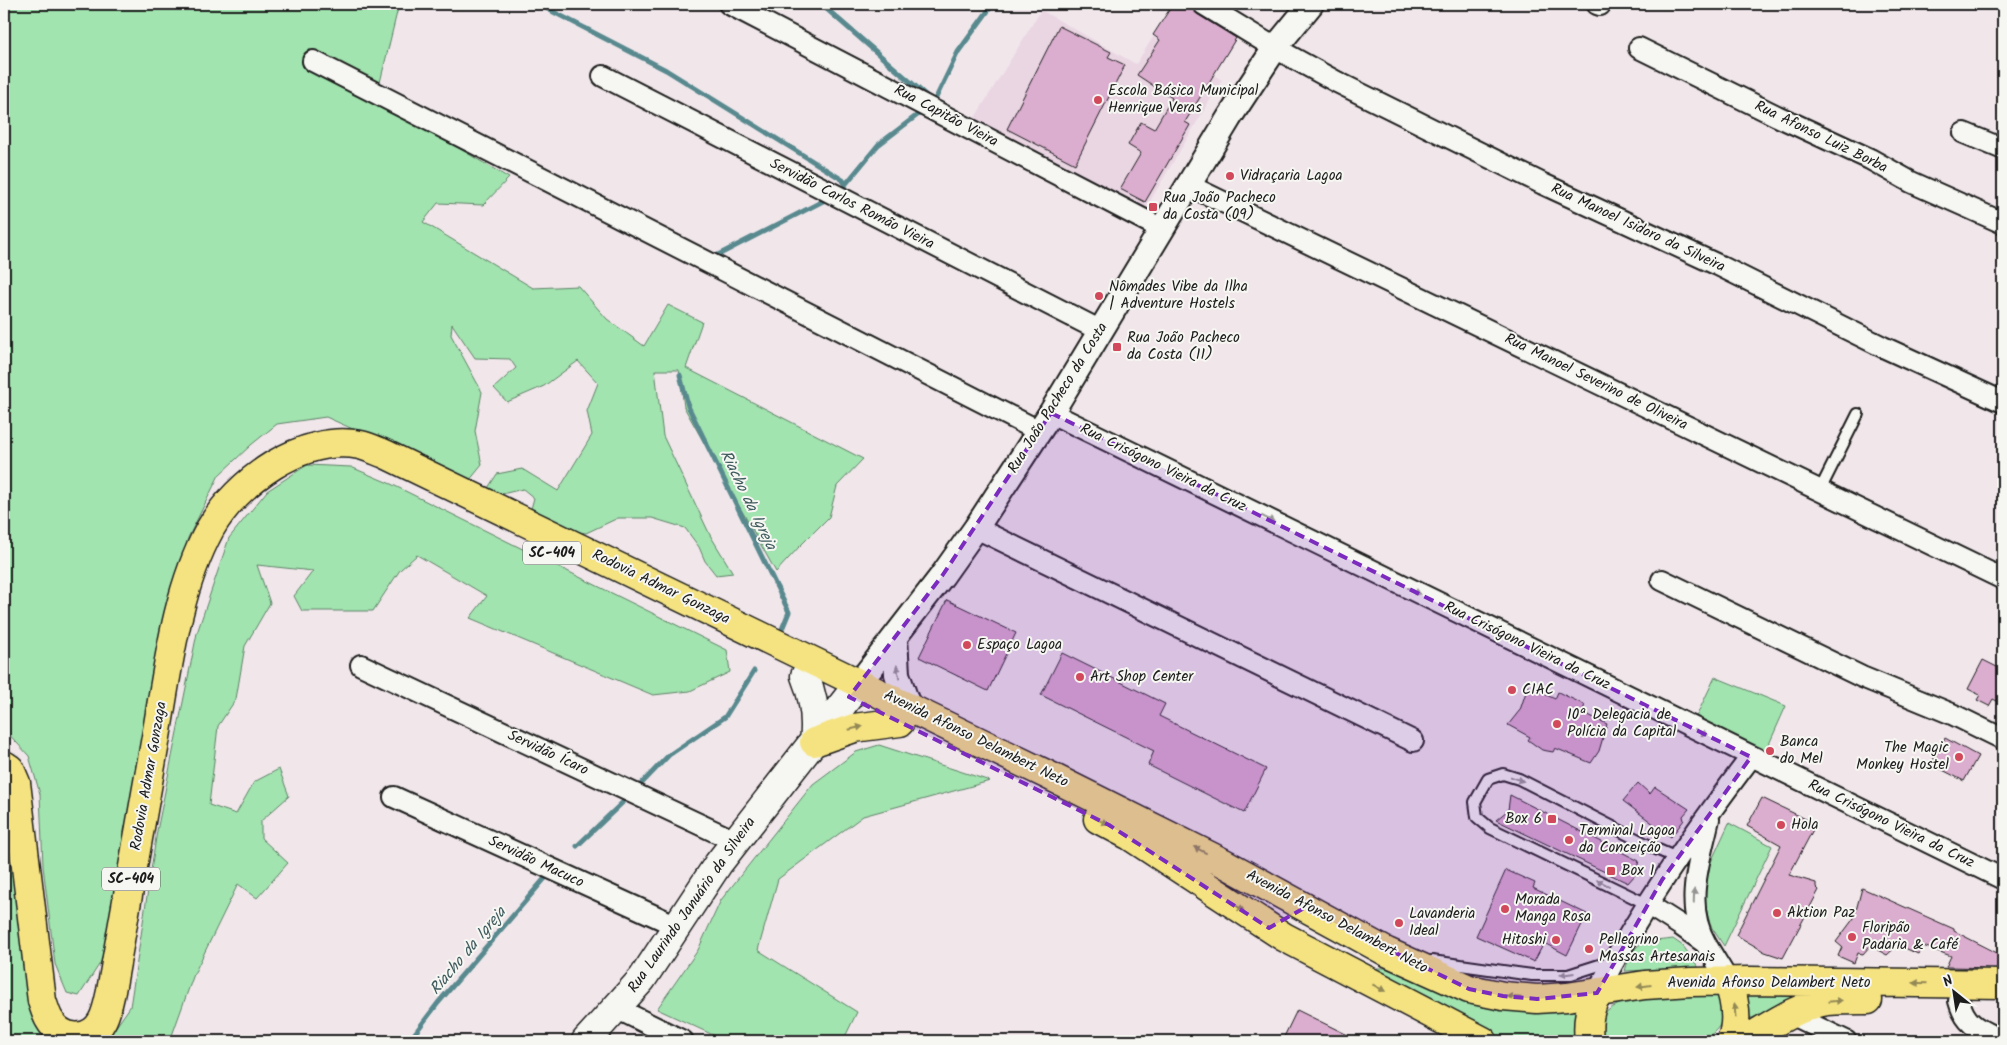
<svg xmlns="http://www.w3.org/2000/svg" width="2007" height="1045" viewBox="0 0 2007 1045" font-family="Kalam,sans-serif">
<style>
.built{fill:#ead6e3}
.green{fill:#a1e4af;stroke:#5e8066}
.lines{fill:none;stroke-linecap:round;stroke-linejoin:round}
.stream{stroke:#58898e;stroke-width:5}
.building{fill:#dbadcf;stroke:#1c1c1c}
.service-casing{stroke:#1c1c1c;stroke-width:14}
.minor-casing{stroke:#1c1c1c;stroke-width:24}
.tertiary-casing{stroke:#1c1c1c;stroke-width:28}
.secondary-casing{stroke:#1c1c1c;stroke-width:31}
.primary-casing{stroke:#1c1c1c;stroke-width:31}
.service{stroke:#f6f6f2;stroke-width:10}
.minor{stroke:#f6f6f2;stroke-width:20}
.tertiary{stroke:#f6f6f2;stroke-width:24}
.secondary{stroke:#f6f6f2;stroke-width:28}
.primary{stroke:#f5e382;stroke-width:28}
.oneway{fill:#949492}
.oneway2{fill:#938954}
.marked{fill:#7b2cbf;fill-opacity:0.2;stroke:#7b2cbf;stroke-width:4;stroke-dasharray:10 6;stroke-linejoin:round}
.poi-dot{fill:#d1495b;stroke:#f6f6f2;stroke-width:2}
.labels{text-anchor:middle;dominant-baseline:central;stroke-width:4;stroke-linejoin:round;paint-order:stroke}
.shield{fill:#f6f6f2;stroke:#5d5d5c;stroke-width:1}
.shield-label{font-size:14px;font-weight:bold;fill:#1c1c1c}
.poi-label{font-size:15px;fill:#1c1c1c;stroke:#f6f6f2;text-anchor:start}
.street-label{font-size:15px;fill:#1c1c1c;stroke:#f6f6f2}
.water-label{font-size:16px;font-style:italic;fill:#3f5b5e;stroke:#f6f6f2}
</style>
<rect width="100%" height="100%" fill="#f1e7eb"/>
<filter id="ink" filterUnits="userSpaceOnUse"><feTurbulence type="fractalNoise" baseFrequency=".02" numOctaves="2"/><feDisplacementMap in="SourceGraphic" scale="10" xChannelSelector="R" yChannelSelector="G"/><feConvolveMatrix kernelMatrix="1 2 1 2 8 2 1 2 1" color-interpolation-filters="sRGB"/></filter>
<g filter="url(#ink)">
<!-- built -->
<path class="built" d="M1041 10 1136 64 1153 37 1222 80 1146 208 974 119Z"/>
<!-- green -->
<path class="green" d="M4 4H399L376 99 509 178 483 205 438 203 423 222 533 288 578 286 607 319 644 346 668 305 702 322 686 368 863 459 837 486 829 517 800 546 776 572 684 407 679 370H655L663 436 710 535 733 573 716 575 705 561 699 547 685 528 652 518H618L586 533 566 530 529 516 534 498 523 489 502 494 488 488 497 474 522 469 558 491 592 435 587 411 598 383 578 361 544 386 507 402 494 388 516 368 510 359 475 358 452 324 451 335 482 392 475 431 482 465 469 481 326 417 277 424 251 445 219 475 188 538 168 614 104 957 79 996 67 993 55 964 43 866 40 794 29 756 4 729Z
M307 465 351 467 391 484 727 650 730 672 690 691 653 695 470 618 487 596 417 555 400 570 373 611H302L294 596 313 571 257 565 270 603 245 646 236 699 218 726 209 805 236 814 254 782 279 769 289 796 261 821V838L288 863 257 898 238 884 194 974 170 1041H106L130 1007 157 831 197 633 229 538 267 491Z
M1715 677 1786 706 1766 751 1695 719Z
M879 745 990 781 863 816 778 879 758 950 857 1012 843 1041H726L657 1009 698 950 721 900 813 784 856 752Z
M4 821 21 887 54 1041H4Z
M1729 823 1772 846 1724 946 1712 928 1707 914 1704 894 1705 875Z
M1673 939 1683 946 1699 968 1625 971C1634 938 1643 943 1673 939Z
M1377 968H1385L1439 991 1468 1001 1575 1009 1579 1013 1576 1041H1505L1375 971Z
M1743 988H1825L1752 1018 1748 1016Z
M1720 993C1725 1019 1725 1026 1702 1041H1599C1599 1035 1598 1027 1600 1022 1609 990 1694 994 1720 993Z"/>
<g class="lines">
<!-- stream -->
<path class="stream" d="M538 4 666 70 843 180 845 185 878 145 924 110
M821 4 930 99
M933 104 958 52 993 4
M718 255 823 201
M680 375 688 406 789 612 780 634
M642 783 669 755 725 717 754 671
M577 846 622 803
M409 1041 438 1003 546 877"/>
</g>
<!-- building -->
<path class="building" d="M1173 4H1191L1192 9 1197 14 1236 38 1185 122 1190 125 1145 202 1120 189 1141 153 1128 145 1141 122 1154 129 1172 98 1137 75 1160 40 1153 35Z
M1059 26 1111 52 1108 57 1125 65 1075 164 1007 129Z
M947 600 1016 633 988 691 919 657Z
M1062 653 1165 704 1159 716 1266 769 1244 813 1148 765 1154 751 1041 695Z
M1983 660 2003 670V704L1993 699 1989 706 1977 700 1980 695 1968 689Z
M1528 686 1555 699 1558 692 1585 705 1582 712 1607 724 1599 751 1591 763 1555 748 1553 752 1542 750 1528 740 1530 737 1508 725 1520 710Z
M1945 738 1978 756 1964 781 1931 764Z
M1638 783 1650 794 1655 787 1689 809 1683 816 1684 820 1671 837 1623 801Z
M1510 795 1639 861 1635 875 1628 883 1496 820 1508 810Z
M1762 798 1816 824 1789 875 1816 883V887L1819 890 1783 958 1765 952 1736 935 1781 845 1747 826Z
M1506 870 1535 883 1533 888 1587 914 1567 955 1544 943 1534 962 1476 936Z
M1862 888 1954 929V931L2003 956V968L1946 967 1951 956 1923 946 1918 954 1898 945 1887 955 1870 946 1863 954 1858 953 1854 963 1838 956 1842 947 1836 942 1854 918Z
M1297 1010 1360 1041H1282Z"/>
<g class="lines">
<defs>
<path id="service" d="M1820 490 1858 414
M1647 904 1490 828 1477 817 1475 802 1488 779 1503 774 1519 779 1656 849 1677 858
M1432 961 1532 975H1568L1612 961"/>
<path id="minor" d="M729 4 1162 229
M1203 4 1275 48 1337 82 1543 184 1718 265 1883 347 2003 402
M1597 4 1600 5
M1639 48 1777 116 1870 159 1911 182 2003 223
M313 61 1039 431
M603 76 1101 331
M1964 133 2003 149
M1188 185 2003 579
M1051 413 2003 879
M976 528 1413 741
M1662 580 1862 677 1952 714 2003 739
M361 665 735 841
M394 797 677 926
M1709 819C1700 860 1683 905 1706 944 1713 957 1721 968 1728 981
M1647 904 1680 925 1705 943
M1597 993C1640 909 1694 832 1751 757
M1959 1001C1966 1027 1981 1030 2003 1041
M616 1008 683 1041
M1790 1014 1846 1041"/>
<path id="tertiary" d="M895 637 897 674 908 706
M860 682 942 576 976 528 1051 413 1229 118 1275 48 1311 4"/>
<path id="secondary" d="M805 676C814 698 817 718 814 742
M586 1041 642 979 718 864 860 682"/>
<path id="primary" d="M814 742 854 728 900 722
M4 765 10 769 16 783 42 1001C44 1006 46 1014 49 1019 61 1041 90 1043 102 1021 107 1012 109 1000 111 991 126 906 141 822 156 737 168 668 176 592 210 529 237 481 303 434 360 445 369 447 377 451 385 454L1050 776 1224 863 1387 952 1469 989 1503 996 1537 999 1567 997 1645 985 1691 982 1750 981 2003 984
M1098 819 1130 836 1284 937 1483 1041
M1728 981C1735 1000 1739 1021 1731 1041
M1589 1041C1587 1023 1589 1010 1597 993
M1744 1041C1770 1026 1797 1006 1828 1001 1841 1000 1855 1000 1868 1000"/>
</defs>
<!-- service casing -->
<use href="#service" class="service-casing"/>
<!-- minor casing -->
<use href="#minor" class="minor-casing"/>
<!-- tertiary casing -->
<use href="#tertiary" class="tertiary-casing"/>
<!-- secondary casing -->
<use href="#secondary" class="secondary-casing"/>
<!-- primary casing -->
<use href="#primary" class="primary-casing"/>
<!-- service -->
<use href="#service" class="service"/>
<!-- minor -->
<use href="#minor" class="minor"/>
<!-- tertiary -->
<use href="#tertiary" class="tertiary"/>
<!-- secondary -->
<use href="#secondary" class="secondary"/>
<!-- primary -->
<use href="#primary" class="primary"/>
</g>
<!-- one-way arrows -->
<defs><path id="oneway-solid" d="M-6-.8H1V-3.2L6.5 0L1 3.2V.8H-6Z" transform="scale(1.25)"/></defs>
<g class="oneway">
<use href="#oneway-solid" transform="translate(1268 519) rotate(26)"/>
<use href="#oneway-solid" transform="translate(1414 591) rotate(26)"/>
<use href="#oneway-solid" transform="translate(898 672) rotate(-100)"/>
<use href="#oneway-solid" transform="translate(1701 732) rotate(26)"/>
<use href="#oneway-solid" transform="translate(1517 779) rotate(20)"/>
<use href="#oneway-solid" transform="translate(1603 883) rotate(-154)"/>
<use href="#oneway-solid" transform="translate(1694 896) rotate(-88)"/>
<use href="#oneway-solid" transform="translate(1567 974) rotate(173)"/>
</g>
<g class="oneway2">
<use href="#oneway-solid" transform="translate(856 728) rotate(-13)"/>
<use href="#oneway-solid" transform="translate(1101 821) rotate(26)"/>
<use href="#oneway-solid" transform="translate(1200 850) rotate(-153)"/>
<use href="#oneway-solid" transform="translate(1238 907) rotate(33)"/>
<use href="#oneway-solid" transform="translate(1920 983) rotate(-179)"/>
<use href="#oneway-solid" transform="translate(1644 986) rotate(172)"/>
<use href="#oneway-solid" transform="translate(1379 988) rotate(28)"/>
<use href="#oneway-solid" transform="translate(1514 997) rotate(-175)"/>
<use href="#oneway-solid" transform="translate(1835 1001) rotate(-5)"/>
<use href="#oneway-solid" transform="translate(1735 1011) rotate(-94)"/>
</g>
</g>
<!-- marked area -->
<path class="marked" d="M1051 413 1751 757 1662 880 1597 993 1537 999 1503 996 1469 989 1304 908 1269 928 1109 825 849 697 942 576Z"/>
<!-- markers -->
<g class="poi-dot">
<circle cx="1098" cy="100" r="5"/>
<circle cx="1230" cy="176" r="5"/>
<rect x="1148" y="202" width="10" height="10" rx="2.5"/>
<circle cx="1099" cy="296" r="5"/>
<rect x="1112" y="342" width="10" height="10" rx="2.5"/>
<circle cx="967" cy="645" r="5"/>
<circle cx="1080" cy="677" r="5"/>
<circle cx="1512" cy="690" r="5"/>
<circle cx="1557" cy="724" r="5"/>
<circle cx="1770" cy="751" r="5"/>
<circle cx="1959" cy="757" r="5"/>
<rect x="1547" y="814" width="10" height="10" rx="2.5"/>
<circle cx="1781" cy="825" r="5"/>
<circle cx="1569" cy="840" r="5"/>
<rect x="1606" y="866" width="10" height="10" rx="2.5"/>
<circle cx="1505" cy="909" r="5"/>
<circle cx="1777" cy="913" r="5"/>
<circle cx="1399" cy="923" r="5"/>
<circle cx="1852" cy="937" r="5"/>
<circle cx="1556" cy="940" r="5"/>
<circle cx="1589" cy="949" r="5"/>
</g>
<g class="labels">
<!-- shield labels -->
<g class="shield">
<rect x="523" y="541.5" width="58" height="23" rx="4"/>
<rect x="102" y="867.5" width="58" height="23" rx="4"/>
</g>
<g class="shield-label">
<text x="552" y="553">SC-404</text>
<text x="131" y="879">SC-404</text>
</g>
<!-- poi labels -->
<g class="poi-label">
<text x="1108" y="91">Escola Básica Municipal<tspan x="1108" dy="17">Henrique Veras</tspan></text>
<text x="1240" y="176">Vidraçaria Lagoa</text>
<text x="1163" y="198">Rua João Pacheco<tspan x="1163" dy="17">da Costa (09)</tspan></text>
<text x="1109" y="287">Nômades Vibe da Ilha<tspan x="1109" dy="17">| Adventure Hostels</tspan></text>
<text x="1127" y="338">Rua João Pacheco<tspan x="1127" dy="17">da Costa (11)</tspan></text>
<text x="977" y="645">Espaço Lagoa</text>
<text x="1090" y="677">Art Shop Center</text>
<text x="1522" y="690">CIAC</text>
<text x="1567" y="715">10ª Delegacia de<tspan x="1567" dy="17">Polícia da Capital</tspan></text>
<text x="1780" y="742">Banca<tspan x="1780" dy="17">do Mel</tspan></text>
<text x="1949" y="748" text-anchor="end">The Magic<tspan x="1949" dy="17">Monkey Hostel</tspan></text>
<text x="1542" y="819" text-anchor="end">Box 6</text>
<text x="1791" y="825">Hola</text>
<text x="1579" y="831">Terminal Lagoa<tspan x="1579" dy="17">da Conceição</tspan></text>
<text x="1621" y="871">Box 1</text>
<text x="1515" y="900">Morada<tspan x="1515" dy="17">Manga Rosa</tspan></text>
<text x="1787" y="913">Aktion Paz</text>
<text x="1409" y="914">Lavanderia<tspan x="1409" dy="17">Ideal</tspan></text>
<text x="1862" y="928">Floripão<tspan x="1862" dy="17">Padaria &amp; Café</tspan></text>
<text x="1546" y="940" text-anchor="end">Hitoshi</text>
<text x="1599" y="940">Pellegrino<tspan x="1599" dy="17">Massas Artesanais</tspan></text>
</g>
<!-- street labels -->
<g class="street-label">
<text transform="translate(946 116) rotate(28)">Rua Capitão Vieira</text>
<text transform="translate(1821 137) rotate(26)">Rua Afonso Luiz Borba</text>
<text transform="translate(852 204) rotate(27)">Servidão Carlos Romão Vieira</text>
<text transform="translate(1638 228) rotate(25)">Rua Manoel Isidoro da Silveira</text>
<text transform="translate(1596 382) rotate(26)">Rua Manoel Severino de Oliveira</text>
<text transform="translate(1058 398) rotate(-58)">Rua João Pacheco da Costa</text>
<text transform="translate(1163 468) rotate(26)">Rua Crisógono Vieira da Cruz</text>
<text transform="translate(661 587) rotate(26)">Rodovia Admar Gonzaga</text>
<text transform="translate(1527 646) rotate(26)">Rua Crisógono Vieira da Cruz</text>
<text transform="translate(976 739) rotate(26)">Avenida Afonso Delambert Neto</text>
<text transform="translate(548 753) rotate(25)">Servidão Ícaro</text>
<text transform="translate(149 776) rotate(-80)">Rodovia Admar Gonzaga</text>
<text transform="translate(1891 824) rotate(26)">Rua Crisógono Vieira da Cruz</text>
<text transform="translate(536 862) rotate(25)">Servidão Macuco</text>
<text transform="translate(692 905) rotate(-55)">Rua Laurindo Januário da Silveira</text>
<text transform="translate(1337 922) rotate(28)">Avenida Afonso Delambert Neto</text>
<text x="1769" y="983">Avenida Afonso Delambert Neto</text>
</g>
<!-- water labels -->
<g class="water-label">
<text transform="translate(748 500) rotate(64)">Riacho da Igreja</text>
<text transform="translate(468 951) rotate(-50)">Riacho da Igreja</text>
</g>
</g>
<!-- margin -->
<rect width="2007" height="1045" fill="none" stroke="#f6f6f2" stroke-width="20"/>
<rect x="10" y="10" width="1987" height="1025" fill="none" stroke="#1c1c1c" stroke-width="2" filter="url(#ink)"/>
<!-- north arrow -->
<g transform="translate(1954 992) rotate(330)" stroke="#f6f6f2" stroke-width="4" paint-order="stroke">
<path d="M0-4L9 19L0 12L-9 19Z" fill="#1c1c1c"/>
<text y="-8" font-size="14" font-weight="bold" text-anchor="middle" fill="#1c1c1c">N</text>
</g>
</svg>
